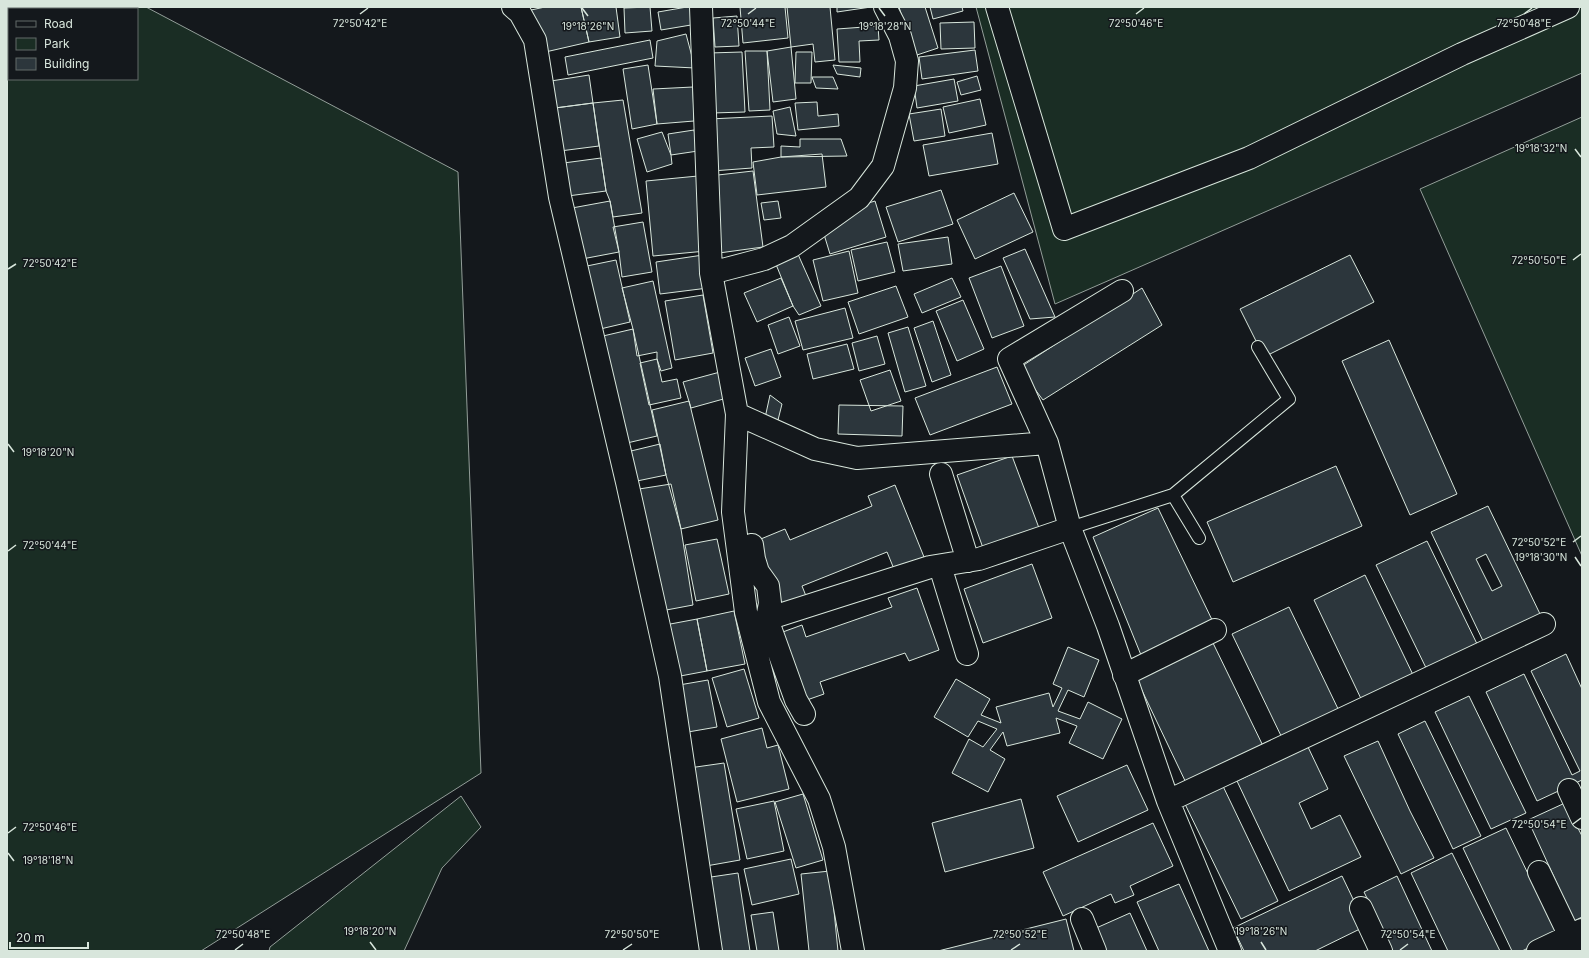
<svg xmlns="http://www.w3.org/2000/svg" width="1589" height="958" viewBox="0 0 1589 958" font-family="Inter,sans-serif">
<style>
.green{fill:#1a2d24;stroke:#939e99;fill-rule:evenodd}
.building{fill:#2c363c;stroke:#d8e6dc;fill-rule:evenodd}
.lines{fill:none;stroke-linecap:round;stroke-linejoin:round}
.lane-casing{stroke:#d8e6dc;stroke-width:14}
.street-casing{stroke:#d8e6dc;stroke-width:24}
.lane{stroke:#14181c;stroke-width:12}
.street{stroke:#14181c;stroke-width:22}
.ticks{fill:none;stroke:#d8e6dc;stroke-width:1.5}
.ticks-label{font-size:10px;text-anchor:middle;fill:#d8e6dc;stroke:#14181c;stroke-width:3;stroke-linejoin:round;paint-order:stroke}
</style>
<rect width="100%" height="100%" fill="#14181c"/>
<!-- green -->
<path class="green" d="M7 7H146L458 172 481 773 201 951H7ZM9 9H137V79H9Z
M976 7H1582V73L1055 304Z
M1582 117V556L1420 189Z
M461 796 481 827 442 868 404 951H269L270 947Z"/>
<!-- building -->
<path class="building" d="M545 7H581L589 42 541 53 531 10Z
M581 7H616L620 37 589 42Z
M650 7 652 31 625 33 624 8Z
M687 7H694L697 24 661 30 658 12Z
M740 7H785L788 38 743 43Z
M787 7H830L835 60 815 62 813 44 791 47Z
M837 7H871L837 12Z
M899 7H925L938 48 914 56Z
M930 7H962L963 11 933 19Z
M737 16 739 46 715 47 713 18Z
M974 22 975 48 941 49 940 23Z
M878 26 879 40 859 41 860 62H839L837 29Z
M686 34 695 68 655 66 657 41Z
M650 40 653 58 568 75 565 57Z
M791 47 796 99 773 102 767 51Z
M975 50 978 71 922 79 919 57Z
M745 51H767L770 110 749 111Z
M742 52 745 112 712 113 709 53Z
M796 52H812L811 83H795Z
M648 65 657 124 632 129 623 69Z
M833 65 861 68 860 77 837 74Z
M589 75 593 103 555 108 551 81Z
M977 76 981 90 961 95 957 82Z
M812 77H833L838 89 816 88Z
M954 79 958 101 917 108 914 86Z
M693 87 694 121 657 124 653 89Z
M980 99 986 125 949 133 943 107Z
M623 100 642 213 613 217 610 201 606 191 593 103Z
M817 102 818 116 838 114 839 126 798 130 795 103Z
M593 103 599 146 560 151 555 108Z
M790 107 796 136 777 134 773 111Z
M941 109 945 136 914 141 909 114Z
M772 116 774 147 751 148 752 168 712 171 709 119Z
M694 130 698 151 671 155 668 134Z
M662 132 671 155 672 164 647 172 637 139Z
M992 133 998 164 929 176 923 145Z
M800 139H841L847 156 781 157V146L800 147Z
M822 154 826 187 757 195 753 162 781 157Z
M601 158 606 191 560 197 556 164Z
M753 171 763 247 719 253 709 176Z
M698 176 706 251 653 256 646 181Z
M941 190 953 224 898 242 886 207Z
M1014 193 1033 232 975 259 957 220Z
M610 201 619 252 582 259 572 208Z
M778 201 781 218 764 220 761 203Z
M875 201 886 237 830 254 819 218Z
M643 222 652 272 622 277 619 252 613 227Z
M948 237 952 264 903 271 898 244Z
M887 242 895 272 858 281 851 250Z
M1025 249 1055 317 1030 319 1003 258Z
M849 251 858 293 823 301 813 260Z
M797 252 821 306 799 315 793 306 775 262Z
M703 255 708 288 660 294 656 262Z
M1350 255 1374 302 1264 357 1240 309Z
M616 260 630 322 596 330 582 267Z
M1001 266 1024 326 992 338 969 278Z
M781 278 793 306 757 322 744 293Z
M952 278 961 297 922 313 914 294Z
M653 281 672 368 661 371 657 359V352L637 356 633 329 622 288Z
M896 286 908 317 859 334 848 302Z
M1142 288 1162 325 1043 400 1019 368Z
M703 295 713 353 675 360 665 301Z
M963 300 984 349 957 361 936 311Z
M845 308 853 338 803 350 795 321Z
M789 317 800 346 778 354 768 325Z
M933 321 951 375 932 382 914 328Z
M908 327 926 386 905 392 888 333Z
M633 329 657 436 627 443 603 336Z
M877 336 885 364 859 371 852 343Z
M1389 340 1457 494 1410 515 1342 361Z
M847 344 854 369 813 379 807 354Z
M771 349 781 377 755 386 745 358Z
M657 359 662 382 677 379 681 398 649 405 640 363Z
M997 367 1012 404 930 435 915 398Z
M890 370 901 401 871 411 860 380Z
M720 372 727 398 691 408 683 382Z
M770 395 782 404 778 420 765 418Z
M689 401 718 520 681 529 666 475 652 410Z
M839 405 903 406 902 436 838 434Z
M660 444 666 475 637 481 631 451Z
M1012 456 1039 528 983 548 957 475Z
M1336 466 1362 526 1233 582 1207 522Z
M671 484 681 529 693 605 661 611 639 489Z
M895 485 924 557 894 569 887 552 802 586 806 596 782 606 756 541 785 529 790 540 872 506 868 496Z
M1488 506 1541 616 1484 643 1431 532ZM1486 554 1502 586 1492 591 1476 559Z
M1158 508 1215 626 1143 660 1093 537Z
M717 539 729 594 696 601 685 545Z
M1427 541 1479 648 1428 672 1376 565Z
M1032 564 1052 618 983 643 964 589Z
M1365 575 1416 681 1364 705 1314 600Z
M917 588 939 650 909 661 905 653 820 682 824 694 804 701 780 633 802 625 806 637 892 607 888 598Z
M1289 607 1341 715 1284 742 1232 634Z
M734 611 745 664 707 671 697 619Z
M697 619 707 671 675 677 665 625Z
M1213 643 1265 750 1188 787 1137 680Z
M1068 647 1099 660 1084 697 1068 690 1058 711 1080 719 1088 702 1122 719 1103 759 1069 743 1077 726 1056 718 1060 733 1007 746 1003 732 990 750 1005 759 988 792 952 773 969 739 983 747 997 729 978 721 968 737 934 717 956 679 990 699 981 715 1001 723 996 707 1049 693 1053 707 1062 688 1053 684Z
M1566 654 1582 689V780L1537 801 1486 692 1524 674 1572 775 1580 771 1531 671Z
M744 669 759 718 727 727 712 678Z
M708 680 717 727 688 732 679 685Z
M1469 696 1526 813 1491 829 1435 712Z
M1425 721 1481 836 1453 849 1398 734Z
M762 728 767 748 778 745 789 789 737 802 721 739Z
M1378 741 1410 811 1434 858 1401 874 1344 756Z
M1308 747 1328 789 1299 803 1311 829 1340 815 1361 857 1289 891 1237 781Z
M724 763 740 860 706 866 689 768Z
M1127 765 1148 810 1078 842 1057 796Z
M1221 782 1278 901 1241 919 1183 800Z
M803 794 823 860 796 868 775 802Z
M1021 799 1034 848 945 872 932 823Z
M774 801 784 851 747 859 736 809Z
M1565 803 1582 836V917L1574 921 1528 820Z
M1153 823 1173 866 1130 886 1134 895 1115 903 1111 894 1063 916 1043 872Z
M1506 828 1557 934 1522 951H1512L1463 848Z
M1452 853 1500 951H1448L1411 873Z
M791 859 799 894 752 905 744 869Z
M830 871 838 951H809L801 874Z
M738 873 750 951H722L711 877Z
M1342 876 1366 926 1315 951H1244L1233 928Z
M1397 876 1432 951H1393L1364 892Z
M1179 884 1209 951H1159L1137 902Z
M773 912 779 951H757L751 915Z
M1130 913 1147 951H1103L1094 929Z
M1066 919 1074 951H938Z"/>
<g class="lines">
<defs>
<path id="lane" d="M1173 495 1199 538
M1070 528 1173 495 1289 399 1258 347"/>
<path id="street" d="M513 7 520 13 535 40 560 197 627 482 670 676 711 951
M701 7 711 273 737 414 733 512 746 612 769 702 819 799 834 847 853 951
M997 7 1064 229 1249 158 1462 54 1568 7
M711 273 764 259 792 246 859 198 883 166 905 88 907 61 900 36 885 7
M1122 291 1009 359 1047 443 1070 528 1108 626 1168 801 1230 951
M737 414 815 449 857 458 1047 443
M941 474 968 561
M752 545 754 559 758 572 768 586 770 603 767 619
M940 566 967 654
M1124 675 1215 630
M804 714 796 700 767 619 930 567 979 559 1070 528
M1569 790 1582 818
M1168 801 1544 624
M1539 872 1577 951
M1361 908 1381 951
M1082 919 1095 951
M1538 951 1582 930"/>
</defs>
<!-- lane casing -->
<use href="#lane" class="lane-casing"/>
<!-- street casing -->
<use href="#street" class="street-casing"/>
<!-- lane -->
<use href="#lane" class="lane"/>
<!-- street -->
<use href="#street" class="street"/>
</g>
<!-- ticks -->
<path class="ticks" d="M582 8 588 16M879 8 885 16M360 14 368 8M748 14 756 8M1136 14 1144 8M1524 14 1532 8M1575 149 1581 157M1573 260 1581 254M8 269 16 264M8 444 14 452M1573 542 1581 536M8 551 16 545M1575 557 1581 566M1573 824 1581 818M8 833 16 827M8 853 14 861M370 942 376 950M1261 942 1266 950M235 950 243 944M623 950 632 944M1011 950 1020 944M1400 950 1408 944"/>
<g class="ticks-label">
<text x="360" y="27">72°50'42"E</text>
<text x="748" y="27">72°50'44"E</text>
<text x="1136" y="27">72°50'46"E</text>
<text x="1524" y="27">72°50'48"E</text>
<text x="588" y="30">19°18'26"N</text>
<text x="885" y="30">19°18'28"N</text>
<text x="1541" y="152">19°18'32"N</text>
<text x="1539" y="264">72°50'50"E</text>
<text x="50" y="267">72°50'42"E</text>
<text x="48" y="456">19°18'20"N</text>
<text x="1539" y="546">72°50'52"E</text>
<text x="50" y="549">72°50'44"E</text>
<text x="1541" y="561">19°18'30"N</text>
<text x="1539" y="828">72°50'54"E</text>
<text x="50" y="831">72°50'46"E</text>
<text x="48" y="864">19°18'18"N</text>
<text x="370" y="935">19°18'20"N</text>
<text x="1261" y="935">19°18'26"N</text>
<text x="243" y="938">72°50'48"E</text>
<text x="632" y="938">72°50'50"E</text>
<text x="1020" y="938">72°50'52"E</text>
<text x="1408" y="938">72°50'54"E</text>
</g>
<!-- border -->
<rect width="1589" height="958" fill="none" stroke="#d8e6dc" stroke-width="16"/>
<!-- legend -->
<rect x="8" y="8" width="130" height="72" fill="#14181c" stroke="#626a69"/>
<rect x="16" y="21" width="20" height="6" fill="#14181c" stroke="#626a69"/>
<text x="44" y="28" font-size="12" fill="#d8e6dc">Road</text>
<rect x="16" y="38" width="20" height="12" fill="#1a2d24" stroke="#626a69"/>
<text x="44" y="48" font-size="12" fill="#d8e6dc">Park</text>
<rect x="16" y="58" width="20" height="12" fill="#2c363c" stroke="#626a69"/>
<text x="44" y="68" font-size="12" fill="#d8e6dc">Building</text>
<!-- scale -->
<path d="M10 942v6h78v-6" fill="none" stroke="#d8e6dc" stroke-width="2"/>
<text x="16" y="942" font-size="12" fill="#d8e6dc" stroke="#14181c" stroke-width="3" paint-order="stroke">20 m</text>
</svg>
